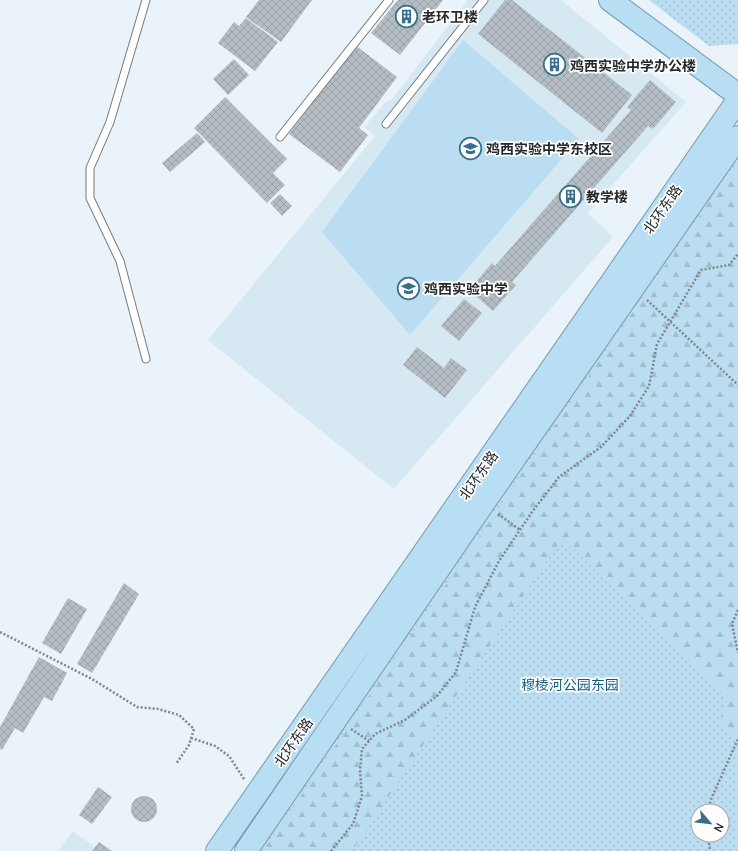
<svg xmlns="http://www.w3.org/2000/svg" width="738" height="851" viewBox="0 0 738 851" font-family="Manrope,'Noto Sans SC',sans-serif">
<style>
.built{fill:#d6e8f2}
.grass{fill:url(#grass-dots);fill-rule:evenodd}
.forest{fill:url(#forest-firs)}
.garden{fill:#bbddf1}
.building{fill:url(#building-cross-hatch)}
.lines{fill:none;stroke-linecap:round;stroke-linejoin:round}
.service-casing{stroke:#737c81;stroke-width:9}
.trunk-casing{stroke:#7a99ac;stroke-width:24}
.path{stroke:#7f8589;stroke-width:2.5;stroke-dasharray:2 2;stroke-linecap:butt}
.service{stroke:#fff;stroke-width:7}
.trunk{stroke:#b8def4;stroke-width:22}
.labels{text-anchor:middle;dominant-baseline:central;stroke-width:3.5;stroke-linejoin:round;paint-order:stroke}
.poi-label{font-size:14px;font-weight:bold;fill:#26292b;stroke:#fefefe;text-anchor:start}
.street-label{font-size:14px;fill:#26292b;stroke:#fefefe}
.park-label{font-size:14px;fill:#125e7f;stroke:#fefefe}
</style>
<defs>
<pattern id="grass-dots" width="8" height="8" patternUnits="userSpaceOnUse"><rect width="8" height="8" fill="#bbddf1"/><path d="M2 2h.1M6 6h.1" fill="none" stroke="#a1becf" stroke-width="1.8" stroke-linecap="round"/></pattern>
<pattern id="forest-firs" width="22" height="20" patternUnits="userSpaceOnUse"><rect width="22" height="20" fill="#bbddf1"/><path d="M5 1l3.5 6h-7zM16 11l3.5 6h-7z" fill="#a1becf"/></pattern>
<pattern id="building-cross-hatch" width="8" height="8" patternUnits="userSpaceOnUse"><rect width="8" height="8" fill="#b4bdc3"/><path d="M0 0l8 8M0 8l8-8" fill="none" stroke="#9ba2a8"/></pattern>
</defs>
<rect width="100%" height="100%" fill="#e9f3f9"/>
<!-- built -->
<path class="built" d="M468 0H561L686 102 588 213 613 237 394 489 208 340 375 136 364 127 386 102 392 99Z
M73 831 100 851H58Z"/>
<!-- grass -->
<path class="grass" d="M649 0H738V44L709 46Z
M738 145V851H252ZM698 811H722V835H698Z"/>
<!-- forest -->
<path class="forest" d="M738 159V743L719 726 725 697 562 538 352 851H263Z"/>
<!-- garden -->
<path class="garden" d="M463 40 579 139 410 335 322 232Z"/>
<!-- building -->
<path class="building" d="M259 0H312L281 42 246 17Z
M398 0H443L400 55 371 33Z
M505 0H512L632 95 602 133 478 34Z
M246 18 278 42 255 71 218 43 234 22 239 26Z
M355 45 397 77 359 128 368 135 340 172 289 134Z
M234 59 249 75 228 95 213 79Z
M650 80 676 102 653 129 648 126 512 282 516 285 493 311 469 290 492 263 495 266 631 110 627 107Z
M225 97 287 159 273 173 285 185 267 203 194 128Z
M197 133 205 142 170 172 162 163Z
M280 194 292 206 282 216 270 203Z
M464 299 482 313 459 341 441 326Z
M417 347 444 368 451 358 467 370 445 398 403 365Z
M124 583 139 594 92 673 77 664Z
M68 598 87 609 61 654 42 643Z
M39 657 67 673 52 701 44 697 23 733 15 728 2 750 0 749V727Z
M98 787 112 797 92 824 79 815Z
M131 809a13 13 0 1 1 26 0a13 13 0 1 1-26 0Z
M99 842 112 851H92Z"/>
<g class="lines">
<defs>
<path id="service" d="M146 0 110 122 90 168V198L120 261 146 359
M386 124 484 0
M280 137 389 0"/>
<path id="trunk" d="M610 0 738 95
M217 851 738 100
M246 851 483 504 738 137"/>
</defs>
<!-- service casing -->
<use href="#service" class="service-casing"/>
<!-- trunk casing -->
<use href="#trunk" class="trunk-casing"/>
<!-- path -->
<path class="path" d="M647 300 738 385
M498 514 520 530
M738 610 732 624 738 653
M0 632 92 679 137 707 158 709 179 715 194 729 189 745 176 764
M351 729 369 741
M191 738 215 746 229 756 244 779
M707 811 712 797 738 739
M708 835 710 851
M331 851 353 824 362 796 360 770 362 749 375 734 405 720 437 696 456 672 475 607 499 561 532 512 559 477 601 447 630 416 649 386 657 344 701 270 729 265 738 254"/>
<!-- service -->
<use href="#service" class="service"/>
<!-- trunk -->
<use href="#trunk" class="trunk"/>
</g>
<!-- icons -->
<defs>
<symbol id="building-ring" viewBox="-11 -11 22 22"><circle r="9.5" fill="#fefefe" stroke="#396f8b" stroke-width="1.5"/><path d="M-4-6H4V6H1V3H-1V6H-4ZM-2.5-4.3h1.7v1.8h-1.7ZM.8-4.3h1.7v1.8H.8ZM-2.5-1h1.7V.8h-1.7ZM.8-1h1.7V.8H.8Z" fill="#396f8b"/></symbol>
<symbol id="school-ring" viewBox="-11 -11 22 22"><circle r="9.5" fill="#fefefe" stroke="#396f8b" stroke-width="1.5"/><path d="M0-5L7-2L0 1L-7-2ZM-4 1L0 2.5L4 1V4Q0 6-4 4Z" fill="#396f8b"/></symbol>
</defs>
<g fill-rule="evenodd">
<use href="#building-ring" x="394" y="4" width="25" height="25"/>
<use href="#building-ring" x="542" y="52" width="25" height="25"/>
<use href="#school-ring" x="458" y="136" width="25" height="25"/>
<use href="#building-ring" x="558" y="184" width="25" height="25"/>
<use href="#school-ring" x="396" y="276" width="25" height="25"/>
</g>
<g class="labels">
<!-- poi labels -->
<g class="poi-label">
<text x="422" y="16">老环卫楼</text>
<text x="570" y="65">鸡西实验中学办公楼</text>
<text x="486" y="148">鸡西实验中学东校区</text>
<text x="586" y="196">教学楼</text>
<text x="424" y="288">鸡西实验中学</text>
</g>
<!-- street labels -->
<g class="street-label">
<text transform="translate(662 209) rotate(-55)">北环东路</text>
<text transform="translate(478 475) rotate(-55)">北环东路</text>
<text transform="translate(293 742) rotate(-55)">北环东路</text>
</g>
<!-- park labels -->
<g class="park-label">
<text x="570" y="684">穆棱河公园东园</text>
</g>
</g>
<!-- north arrow -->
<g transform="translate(710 823) rotate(118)"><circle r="19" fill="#fefefe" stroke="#a8a9aa"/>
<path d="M0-3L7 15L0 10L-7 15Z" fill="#396f8b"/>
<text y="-6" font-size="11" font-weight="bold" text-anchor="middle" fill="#26292b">N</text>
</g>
</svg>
